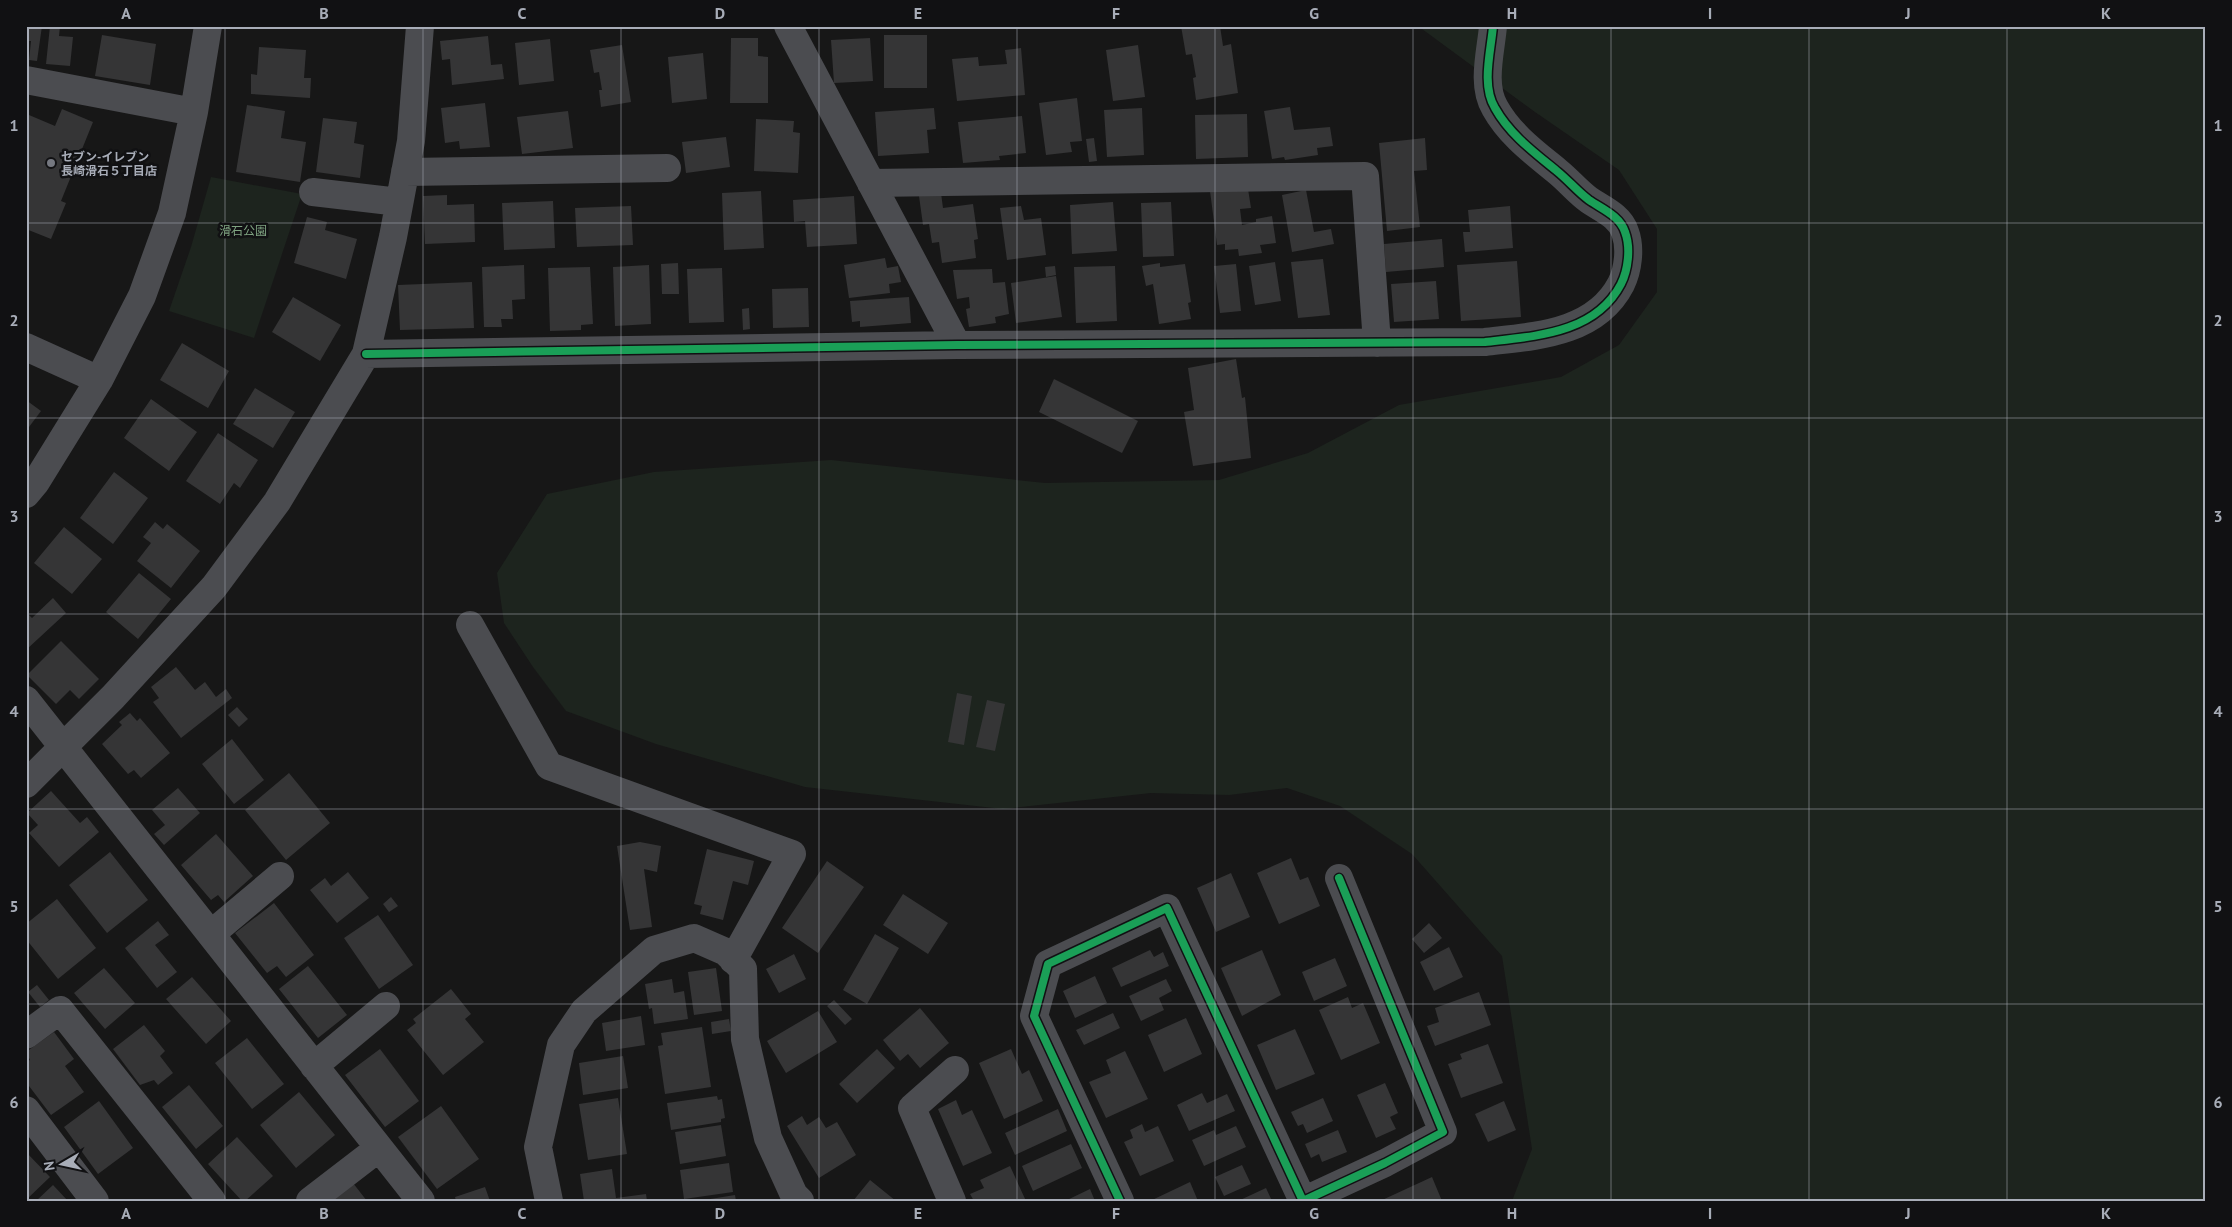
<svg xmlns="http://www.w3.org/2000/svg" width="2232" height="1227" viewBox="0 0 2232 1227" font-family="'PT Sans','Noto Sans JP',sans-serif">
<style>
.green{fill:#1d241e}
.building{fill:#353536}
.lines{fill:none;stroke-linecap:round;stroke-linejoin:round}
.minor{stroke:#4b4c50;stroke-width:28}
.cycleway-casing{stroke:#111113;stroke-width:11}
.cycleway{stroke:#1a9f57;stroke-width:8}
.grid{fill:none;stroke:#a8adb8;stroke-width:1;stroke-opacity:0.55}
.poi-dot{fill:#757880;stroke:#111113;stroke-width:2}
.labels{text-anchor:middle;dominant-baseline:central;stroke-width:5;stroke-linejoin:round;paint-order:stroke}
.poi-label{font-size:12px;font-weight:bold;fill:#a8adb8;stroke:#111113;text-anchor:start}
.park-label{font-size:12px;fill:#7fa381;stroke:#111113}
.neatline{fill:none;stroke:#a8adb8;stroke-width:2}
.grid-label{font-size:16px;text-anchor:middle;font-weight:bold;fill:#a8adb8}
</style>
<rect width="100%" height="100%" fill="#171717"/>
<!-- green -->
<path class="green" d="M1418 26H2206V1201H1512L1532 1149 1502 956 1412 854 1340 806 1287 788 1229 795 1151 793 1003 809 805 787 656 744 566 711 533 667 504 623 497 573 547 494 654 472 831 460 1045 483 1219 480 1308 453 1399 405 1561 377 1619 345 1657 292V229L1619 170 1535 112Z
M211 177 302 194 254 338 169 311 191 247Z"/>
<!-- building -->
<path class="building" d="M26 26H42L37 61 29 60 31 41H26Z
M50 26H60L59 36 73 37 70 66 46 64Z
M1181 26H1220L1223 46 1231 44 1238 93 1196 100 1193 78 1196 77 1192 54 1186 55Z
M102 35 156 44 150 85 95 76Z
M884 35H927V88H884Z
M488 36 491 65 502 64 504 79 452 85 450 59 442 60 440 41Z
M731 38H758V56L768 57V103H730Z
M870 38 873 81 834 83 831 40Z
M550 39 554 81 519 85 515 43Z
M622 45 631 102 601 107 599 90H602L599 72 594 73 590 50Z
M1138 45 1145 97 1113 101 1106 50Z
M259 47 306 50 304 78H311L310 98 251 94V74L257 75Z
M1021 48 1025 95 957 101 952 59 978 57 979 66 1007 64 1005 50Z
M703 53 707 99 672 103 668 57Z
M1077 98 1082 141 1070 142 1072 152 1046 155 1039 103Z
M485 103 490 147 460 149 459 141 445 143 441 108Z
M247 105 285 111 281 138 306 142 300 182 236 172Z
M1290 107 1294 130 1330 127 1333 146 1317 148 1318 155 1285 160 1284 157 1272 159 1264 111Z
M934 108 936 129 927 130 929 153 878 156 875 112Z
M1142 108 1144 155 1107 157 1104 110Z
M62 109 93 122 61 201 66 203 51 239 26 229V121L29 115 55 126Z
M568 111 573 148 522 154 517 117Z
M1247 114 1248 157 1196 159 1195 115Z
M1022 116 1026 153 999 156 1000 160 963 163 958 122Z
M323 118 357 122 354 143 364 145 360 178 316 172Z
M756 119 794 121 793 132 800 133 798 173 754 171Z
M726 137 730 167 686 173 682 142Z
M1094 138 1097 161 1089 162 1086 139Z
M1425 138 1427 170 1414 171 1420 227 1387 231 1379 143Z
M1248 189 1251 208 1240 209 1242 225 1256 222V219L1272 216 1276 243 1260 245 1262 253 1239 256 1238 249 1225 250V244L1217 245 1210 191Z
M1306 190 1314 232 1331 229 1334 244 1292 252 1282 195Z
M761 191 764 248 724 250 722 193Z
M941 193 943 208 973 204 978 239 974 240 976 258 942 263 939 242 932 243 929 224 923 225 919 196Z
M447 195V205L474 204 475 242 425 244 423 196Z
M854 196 857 244 807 247 805 221 794 222 793 200Z
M553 201 555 248 504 250 502 203Z
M1113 202 1117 251 1072 254 1070 205Z
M1171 202 1174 256 1143 257 1141 203Z
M631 206 633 245 577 247 575 208Z
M1021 206 1024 220 1041 218 1046 255 1007 260 1000 208Z
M1510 206 1513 248 1465 252 1463 232H1470L1468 210Z
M307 217 327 222 325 230 357 239 346 279 294 263Z
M1442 239 1444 267 1386 272 1384 244Z
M885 258 887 268 898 266 901 282 889 284 890 293 849 298 844 265Z
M1323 259 1330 315 1298 318 1291 262Z
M1517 261 1521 317 1461 321 1457 265Z
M1275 262 1281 301 1255 305 1249 266Z
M678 263 679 294H662L661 264Z
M1160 263V267L1185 264 1191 302 1188 303 1191 319 1159 324 1153 284 1146 286 1142 266Z
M1236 264 1241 311 1220 313 1214 266Z
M524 265 525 299 512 300 513 319H501L502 327H484L482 267Z
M649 265 651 324 615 326 613 267Z
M1055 266 1056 275 1046 277 1045 267Z
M1115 266 1117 321 1076 323 1074 267Z
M590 267 593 324 581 325V330L550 331 548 268Z
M722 268 724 322 689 323 687 269Z
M992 269 993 283 1005 282 1009 314 995 317 996 323 969 327 966 309 970 308 969 297 957 299 953 270Z
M1056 276 1062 317 1016 323 1011 283Z
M1436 281 1439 319 1394 322 1391 284Z
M472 282 474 328 400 330 398 285Z
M808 288 809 327 773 328 772 289Z
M293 297 341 325 320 361 272 332Z
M909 297 911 323 860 327V321L852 322 850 301Z
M749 308 750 329 743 330 742 309Z
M182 343 229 371 208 408 160 380Z
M1236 359 1242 398 1245 397 1251 458 1193 466 1184 412 1194 410 1188 368Z
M1054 379 1138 421 1122 453 1039 412Z
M255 388 295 412 273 448 233 424Z
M151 399 197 432 169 471 124 438Z
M26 400 41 411 26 431Z
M218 433 258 460 240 488 234 483 220 504 186 481Z
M114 472 148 498 113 544 80 518Z
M155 522 163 529 167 524 200 551 171 588 137 561 151 543 143 537Z
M64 527 102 559 72 594 34 563Z
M139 573 171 599 138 639 106 612Z
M53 598 66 613 26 650V612L32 618Z
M61 641 99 679 79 699 70 690 56 704 27 675Z
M176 667 195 690 205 682 216 697 226 689 232 698 181 738 153 702 159 698 151 687Z
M957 693 972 696 964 745 948 742Z
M987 700 1005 704 995 751 976 747Z
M237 707 248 719 239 727 228 715Z
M130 713 137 721 140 718 170 753 141 778 134 770 128 774 102 744 122 725 119 722Z
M232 739 264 780 234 804 202 764Z
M289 773 330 823 286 860 245 810Z
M178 788 200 813 164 845 154 834 165 825 152 810Z
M51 791 80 823 87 817 99 832 59 867 29 833 38 825 27 813Z
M216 834 253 876 224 902 218 895 211 900 181 865Z
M640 842 661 846 657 872 644 869 652 927 630 930 617 846Z
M707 849 754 861 748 885 733 881 723 920 700 914 702 906 694 904Z
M110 852 148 900 107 933 69 885Z
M1291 858 1300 880 1308 877 1320 906 1279 924 1257 873Z
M827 861 864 887 818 953 782 928Z
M348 872 369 898 337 923 310 890 325 878 331 886Z
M1231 873 1250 917 1216 932 1197 888Z
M903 894 948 923 928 954 883 925Z
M391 897 398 906 389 912 383 904Z
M57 899 96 948 58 979 26 939V924Z
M274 903 314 955 286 977 277 966 267 973 235 933Z
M378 915 413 965 379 989 344 938Z
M158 921 169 935 155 945 177 972 157 988 125 948Z
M1429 923 1442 938 1424 953 1412 939Z
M875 934 899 948 867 1004 843 990Z
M1449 947 1463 977 1434 991 1420 962Z
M1150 950 1154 957 1163 952 1169 966 1121 987 1112 968Z
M1262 950 1281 995 1242 1016 1221 968Z
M794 954 806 979 779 993 766 969Z
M1335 958 1347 986 1314 1001 1302 972Z
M308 966 347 1015 318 1038 279 989Z
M104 968 135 1003 105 1029 74 993Z
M716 968 722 1011 694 1015 688 972Z
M1095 976 1107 1003 1075 1018 1063 991Z
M192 977 231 1021 206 1044 166 999Z
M672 979 674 993 684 991 688 1019 654 1024 652 1008 649 1009 645 984Z
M1166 979 1172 991 1159 998 1164 1010 1141 1021 1129 996Z
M37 985 49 1000 40 1007 28 992Z
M451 989 471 1014 465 1019 484 1042 443 1075 407 1030 416 1023 413 1019Z
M1479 992 1491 1025 1435 1046 1427 1026 1439 1022 1435 1008Z
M1348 997 1352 1008 1363 1003 1380 1043 1341 1060 1319 1010Z
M834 1000 852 1019 845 1025 827 1006Z
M920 1008 949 1043 920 1068 908 1054 900 1061 883 1040Z
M818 1011 837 1042 786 1073 767 1041Z
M1113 1013 1120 1028 1084 1045 1076 1030Z
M641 1016 645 1045 606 1051 602 1023Z
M1186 1018 1202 1054 1164 1072 1148 1035Z
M729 1019 731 1031 712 1034 711 1022Z
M144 1025 165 1051 160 1056 173 1073 158 1085 154 1080 140 1085 113 1049Z
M702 1027 711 1087 665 1094 658 1046 663 1045 661 1033Z
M1295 1029 1315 1074 1276 1090 1257 1045Z
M54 1032 74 1059 65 1066 84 1092 51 1115 26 1082V1062L30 1060 26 1052Z
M247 1038 284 1084 252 1109 215 1063Z
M1488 1044 1503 1083 1461 1098 1448 1064 1462 1059 1460 1054Z
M380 1049 419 1101 385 1127 345 1075Z
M877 1049 895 1068 857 1103 839 1084Z
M1011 1049 1022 1074 1029 1070 1043 1101 1004 1119 979 1063Z
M1125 1051 1148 1099 1106 1118 1089 1082 1111 1073 1106 1060Z
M623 1056 628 1088 583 1095 579 1063Z
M1385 1083 1398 1113 1390 1117 1396 1129 1376 1138 1357 1095Z
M189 1085 223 1126 196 1149 162 1107Z
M299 1092 335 1135 296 1168 260 1125Z
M1202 1093 1207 1103 1227 1094 1235 1111 1189 1131 1177 1105Z
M717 1096 718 1100 722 1099 725 1118 721 1119V1122L671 1130 667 1103Z
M618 1098 627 1154 588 1160 579 1104Z
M1323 1098 1333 1121 1307 1133 1303 1124 1298 1126 1291 1112Z
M956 1100 962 1115 972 1110 992 1153 963 1166 938 1109Z
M99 1101 133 1148 98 1174 64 1127Z
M1504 1101 1516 1130 1488 1142 1475 1114Z
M441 1106 479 1159 437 1189 398 1137Z
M1058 1109 1067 1131 1015 1155 1005 1133Z
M802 1116 807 1125 819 1117 826 1128 837 1122 856 1155 819 1178 787 1126Z
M1142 1124 1145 1132 1158 1126 1174 1161 1140 1176 1124 1142 1133 1138 1130 1130Z
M721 1125 726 1156 680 1164 675 1132Z
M1236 1126 1246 1147 1204 1166 1192 1140 1214 1130 1216 1135Z
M1338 1130 1347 1152 1322 1162 1319 1154 1311 1158 1305 1144Z
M237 1137 273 1176 245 1201H242L208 1164Z
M1071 1144 1082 1168 1033 1191 1022 1166Z
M26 1152 50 1177 26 1200Z
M729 1163 733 1192 684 1199 680 1170Z
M1242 1165 1251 1184 1224 1196 1215 1177Z
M1010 1166 1026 1201H974L970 1194 984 1188 980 1180Z
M612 1169 616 1198 646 1194 647 1201H584L580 1174Z
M1432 1177 1442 1201H1380Z
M870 1180 896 1201H853Z
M1190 1182 1198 1201H1150Z
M353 1183 367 1201H329Z
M53 1185 68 1201H36Z
M485 1187 490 1201H456L455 1197Z
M1266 1188 1272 1201H1238Z
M1090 1189 1095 1201H1065Z
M735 1195 736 1201H704V1200Z"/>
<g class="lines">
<!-- minor -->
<path class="minor" d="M788 26 957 345
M26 80 194 112
M405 172 667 168
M871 183 1365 176 1377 343
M313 192 399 202
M26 347 99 380
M366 354 957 345 1485 342C1535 336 1595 334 1621 284 1628 270 1631 248 1625 232 1620 216 1602 209 1589 200 1578 192 1569 181 1558 172 1535 153 1510 135 1495 108 1481 85 1491 51 1493 26
M26 494 36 482 99 380 142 296 172 213 194 112 208 26
M470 625 549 766 792 854 733 960
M26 700 421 1201
M26 784 113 697 214 587 277 502 366 354 393 237 411 141 420 26
M211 934 280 876
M26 1035 60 1010 212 1201
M314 1066 386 1006
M26 1110 95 1201
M310 1201 379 1148
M549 1201 538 1147 561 1045 584 1011 654 950 694 938 726 952 743 969 745 1039 768 1138 794 1195 800 1201
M952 1201 912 1108 955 1070
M1120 1201 1034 1016 1048 964 1167 908 1303 1201 1385 1163 1443 1132 1339 878"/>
<defs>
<path id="cycleway" d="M366 354 957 345 1485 342C1535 336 1595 334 1621 284 1628 270 1631 248 1625 232 1620 216 1602 209 1589 200 1578 192 1569 181 1558 172 1535 153 1510 135 1495 108 1481 85 1491 51 1493 26
M1120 1201 1034 1016 1048 964 1167 908 1303 1201 1385 1163 1443 1132 1339 878"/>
</defs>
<!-- cycleway casing -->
<use href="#cycleway" class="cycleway-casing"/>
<!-- cycleway -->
<use href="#cycleway" class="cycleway"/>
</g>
<!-- grid -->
<path class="grid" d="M225 26V1201M423 26V1201M621 26V1201M819 26V1201M1017 26V1201M1215 26V1201M1413 26V1201M1611 26V1201M1809 26V1201M2007 26V1201M26 223H2206M26 418H2206M26 614H2206M26 809H2206M26 1004H2206"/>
<!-- markers -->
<circle class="poi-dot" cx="51" cy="163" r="5"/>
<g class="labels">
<!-- poi labels -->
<g class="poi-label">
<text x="61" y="156">セブン-イレブン<tspan x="61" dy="14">長崎滑石５丁目店</tspan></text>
</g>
<!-- park labels -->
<g class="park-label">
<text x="243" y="230">滑石公園</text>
</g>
</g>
<!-- border -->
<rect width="2232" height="1227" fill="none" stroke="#111113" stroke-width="55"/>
<!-- north arrow -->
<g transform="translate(62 1164) rotate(261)" stroke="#111113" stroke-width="4" paint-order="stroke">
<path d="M0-4L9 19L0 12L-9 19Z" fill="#a8adb8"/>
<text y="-8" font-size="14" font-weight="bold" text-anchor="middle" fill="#a8adb8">N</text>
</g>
<rect x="28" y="28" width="2176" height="1172" class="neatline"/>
<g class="grid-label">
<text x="126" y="19">A</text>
<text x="324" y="19">B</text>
<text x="522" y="19">C</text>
<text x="720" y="19">D</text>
<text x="918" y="19">E</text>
<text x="1116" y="19">F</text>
<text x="1314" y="19">G</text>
<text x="1512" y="19">H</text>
<text x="1710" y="19">I</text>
<text x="1908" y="19">J</text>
<text x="2106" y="19">K</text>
<text x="14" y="131">1</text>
<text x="2218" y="131">1</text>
<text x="14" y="326">2</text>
<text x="2218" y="326">2</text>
<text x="14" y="522">3</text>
<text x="2218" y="522">3</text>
<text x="14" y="717">4</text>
<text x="2218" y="717">4</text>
<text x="14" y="912">5</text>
<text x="2218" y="912">5</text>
<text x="14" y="1108">6</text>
<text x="2218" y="1108">6</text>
<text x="126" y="1219">A</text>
<text x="324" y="1219">B</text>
<text x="522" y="1219">C</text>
<text x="720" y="1219">D</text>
<text x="918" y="1219">E</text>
<text x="1116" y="1219">F</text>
<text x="1314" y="1219">G</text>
<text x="1512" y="1219">H</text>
<text x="1710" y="1219">I</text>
<text x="1908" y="1219">J</text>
<text x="2106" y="1219">K</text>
</g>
</svg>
